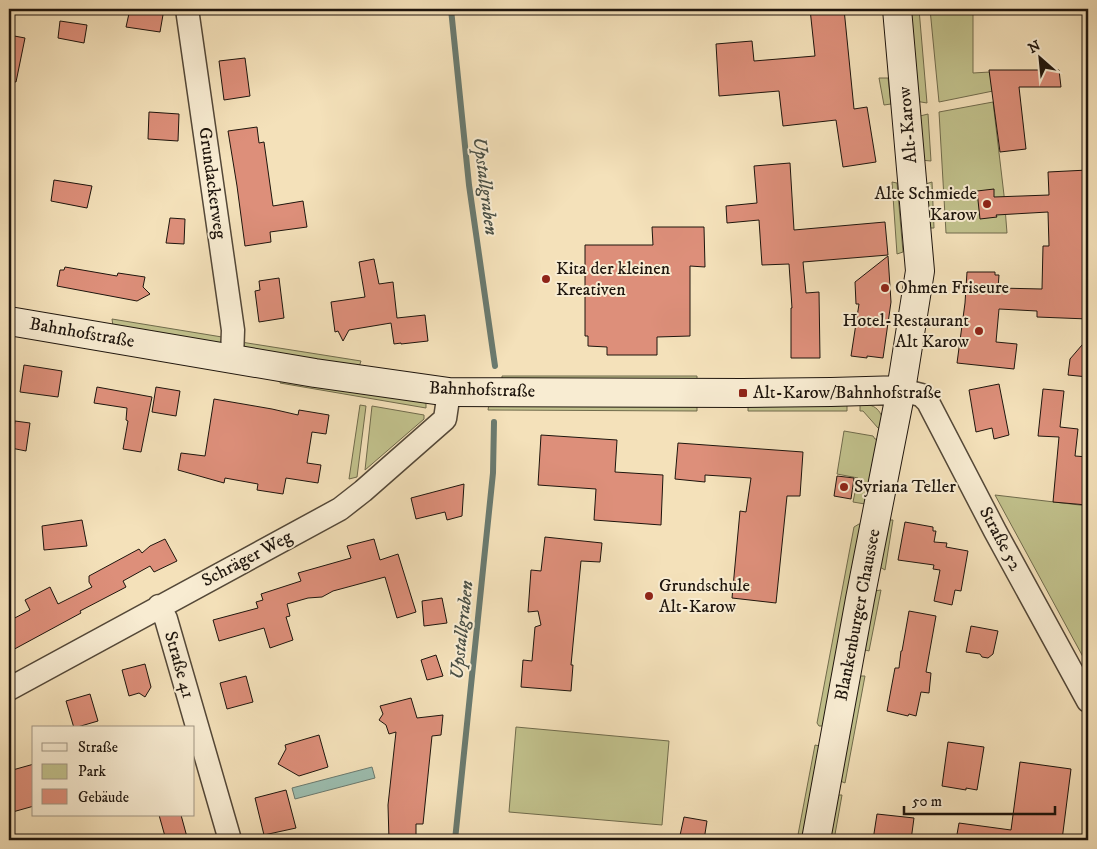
<svg xmlns="http://www.w3.org/2000/svg" width="1097" height="849" viewBox="0 0 1097 849" font-family="'IM FELL DW Pica',serif">
<style>
.green{fill:#c1c18c;stroke:#706b4c}
.water{fill:#9cbeb0;stroke:#6a7a6f}
.lines{fill:none;stroke-linecap:round;stroke-linejoin:round}
.stream{stroke:#6a7a6f;stroke-width:6}
.building{fill:#dd8f7a;stroke:#1e150d}
.street-casing{stroke:#544838;stroke-width:25}
.secondary-casing{stroke:#1e150d;stroke-width:30}
.street{stroke:#f8ecd2;stroke-width:22}
.secondary{stroke:#f8ecd2;stroke-width:28}
.poi-dot{fill:#8f2418;stroke:#f8ecd2;stroke-width:2}
.labels{text-anchor:middle;dominant-baseline:central;stroke-width:4;stroke-linejoin:round;paint-order:stroke}
.street-label{font-size:18px;fill:#1e150d;stroke:#f8ecd2}
.poi-label{font-size:18px;fill:#1e150d;stroke:#f8ecd2;text-anchor:start}
.water-label{font-size:19px;font-style:italic;fill:#4a5046;stroke:#f8ecd2}
</style>
<rect width="100%" height="100%" fill="#f4e1ba"/>
<filter id="stains"><feTurbulence type="fractalNoise" baseFrequency=".004" numOctaves="4"/><feColorMatrix values="0 0 0 0 .2 0 0 0 0 .09 0 0 0 0 .02 0 0 0 .5 -.17"/></filter>
<radialGradient id="worn" r=".72"><stop offset=".6" stop-color="#630" stop-opacity="0"/><stop offset="1" stop-color="#630" stop-opacity=".3"/></radialGradient>
<!-- green -->
<path class="green" d="M907 9H919L927 103 915 101Z
M930 9H973V73L990 72 993 91 939 102Z
M879 78H888L891 104 884 105Z
M993 102 1004 195 1007 233H946L939 112Z
M928 114 931 161 920 160 916 117Z
M892 182 897 183 903 252 897 254Z
M932 182 934 228H925L922 185Z
M112 319 222 337 220 343 113 326Z
M241 342 361 361 359 367 244 347Z
M502 376H697V383H502Z
M281 378 426 403V408L280 383Z
M489 404H697V411L488 410Z
M748 404H847V411H748Z
M860 404C879 404 882 413 885 430L878 428 863 411H860Z
M360 405 366 406 357 477 349 479Z
M372 406 424 415V419L365 470Z
M844 431 873 436 875 439 882 440 865 504 853 502 858 478 837 474Z
M995 495 1088 506V666Z
M886 520H893L885 570 878 566Z
M859 524H862L828 726H819L817 723 854 527Z
M881 590 869 651 862 649 873 591Z
M857 676H865L845 783 838 780Z
M516 727 669 741 662 825 509 812Z
M815 745 824 747 806 840H797Z
M835 795H842L834 840H826Z"/>
<!-- water -->
<path class="water" d="M372 767 375 778 295 799 292 788Z"/>
<g class="lines">
<!-- stream -->
<path class="stream" d="M451 9 469 185 495 366
M455 840 493 473 494 422"/>
</g>
<!-- building -->
<path class="building" d="M130 9H164L160 32 126 27Z
M810 9H844L854 109 867 107 876 162 843 167 836 120 783 126 779 91 719 96 716 44 752 41 754 61 815 56Z
M60 21 87 25 84 43 58 38Z
M9 35 25 38 16 82 9 81Z
M245 58 250 96 224 100 219 61Z
M989 70H1059L1061 87H1019L1026 149 1000 152Z
M149 112 179 114 178 141 148 139Z
M257 127 259 143 264 142 273 206 303 201 307 227 270 232 271 242 245 246 237 186 228 131Z
M790 163 794 230 885 222 888 255 803 262 806 293 819 292 820 358H791V308H792L789 264 762 265 759 220 727 223 726 206 757 203 754 166Z
M1088 170V319L1037 317V311L999 309 996 342 1017 344 1014 369 957 363 965 303 967 272H995V275H999L998 288 1042 289 1043 246H1049L1048 212 996 215 997 217 980 219 977 191 994 189V197L1049 195 1048 172Z
M54 180 92 186 87 208 51 201Z
M170 218 185 219 184 244 166 243Z
M652 227H704L705 267 690 266V336L657 337V355H607V347L588 346V336H585V245H653Z
M888 256 891 302 883 358 867 356V358L851 356 859 304H856L855 282Z
M374 259 379 284 393 282 397 318 425 315 428 341 401 344V343L394 344 391 323 349 330 343 341 338 331 335 332 331 302 365 297 359 262Z
M65 267 117 276 118 273 145 277 143 287 150 294 137 301 57 286 60 270H64Z
M279 278 284 318 259 322 255 291 260 290 259 281Z
M1088 338V377L1068 375 1070 359Z
M24 365 62 371 58 397 20 392Z
M999 384 1009 435 994 439 992 428 976 432 969 390Z
M97 387 152 397 141 452 123 449 128 421 126 420 127 408 94 403Z
M156 387 180 391 176 416 152 412Z
M1043 389 1064 391 1060 427 1078 429 1075 456 1088 457V492L1087 505 1053 502 1059 437 1038 436Z
M214 399 272 409 298 415 299 410 329 415 326 434 312 432 307 463 321 465 318 483 286 478 283 494 257 490 258 484 225 478 224 483 178 470 181 453 205 456Z
M15 421 30 423 26 451 11 448Z
M541 435 617 440 615 472 663 475 661 525 594 520 596 489 538 485Z
M678 443 803 452 800 496H787L776 603 732 598 740 511 746 512 751 478 705 475V482L675 479Z
M837 476 854 478 851 499 834 496Z
M464 484 462 516 447 520 445 512 416 519 411 498Z
M82 520 87 546 44 550 42 526Z
M905 522 933 527V531H936L934 542 947 543 946 547 968 551 961 591 955 590 952 605 934 601 940 570 933 569 934 565 898 560Z
M545 537 602 543 600 562 581 561 571 665H573L571 691 521 687 523 660 532 661 535 627 541 625 538 611 528 612 531 570 541 571Z
M165 539 177 561 154 572 150 566 123 581 126 587 80 611 81 613 9 652V621L30 610 25 600 50 587 58 604 92 587 89 582V576L139 549 142 553 150 546Z
M374 539 380 560 398 554 416 612 397 618 385 577 333 591 322 597 308 598 287 604 290 616 286 617 293 640 270 648 264 628 219 641 213 620 258 608 256 602 263 600 261 594 301 581 298 573 351 558 347 546Z
M442 598 447 623 424 626 422 601Z
M909 611 936 616 926 672 931 673 929 693 921 692 916 716 909 714 908 716 887 711 895 668H899L901 651H902Z
M971 626 998 631 993 654 988 658 982 657 980 654 966 652Z
M436 655 443 676 427 680 421 660Z
M145 664 151 687 145 697 139 693 129 696 122 670Z
M246 676 253 702 227 709 220 683Z
M90 694 98 721 74 728 66 701Z
M411 698 417 718 443 715 441 735 432 736 423 824H416V840H389L388 805 396 732 389 734 386 725 379 720 383 714 380 706Z
M319 735 328 767 299 776 278 764 286 749 285 745Z
M948 742 984 747 977 790 966 788V790L942 786Z
M1020 762 1071 769 1062 840H956L959 823 1011 830Z
M34 764V806L9 813V771Z
M286 790 296 828 264 835 255 798Z
M877 814 914 818 911 840H873Z
M159 815H181L187 837 175 840H166Z
M684 817 707 821 704 840H679Z"/>
<g class="lines">
<defs>
<path id="street" d="M187 9 233 330 232 358
M901 390 921 395 928 402 995 531 1088 701
M159 606 166 619 230 840
M9 689 340 509 363 491 445 419 449 392"/>
<path id="secondary" d="M9 321 315 373 449 392 743 393 831 392 901 390
M816 840 860 599 901 390 920 271 897 9"/>
</defs>
<!-- street casing -->
<use href="#street" class="street-casing"/>
<!-- secondary casing -->
<use href="#secondary" class="secondary-casing"/>
<!-- street -->
<use href="#street" class="street"/>
<!-- secondary -->
<use href="#secondary" class="secondary"/>
</g>
<!-- markers -->
<g class="poi-dot">
<circle cx="987" cy="204" r="5"/>
<circle cx="546" cy="279" r="5"/>
<circle cx="885" cy="288" r="5"/>
<circle cx="979" cy="331" r="5"/>
<rect x="738" y="388" width="10" height="10" rx="2.5"/>
<circle cx="844" cy="487" r="5"/>
<circle cx="649" cy="596" r="5"/>
</g>
<g class="labels">
<!-- street labels -->
<g class="street-label">
<text transform="translate(908 125) rotate(-95)">Alt-Karow</text>
<text transform="translate(212 183) rotate(82)">Grundackerweg</text>
<text transform="translate(82 333) rotate(10)">Bahnhofstraße</text>
<text transform="translate(482 390) rotate(2)">Bahnhofstraße</text>
<text transform="translate(1000 539) rotate(62)">Straße 52</text>
<text transform="translate(247 559) rotate(-28)">Schräger Weg</text>
<text transform="translate(858 615) rotate(-79)">Blankenburger Chaussee</text>
<text transform="translate(179 665) rotate(74)">Straße 41</text>
</g>
<!-- poi labels -->
<g class="poi-label">
<text x="977" y="194" text-anchor="end">Alte Schmiede<tspan x="977" dy="21">Karow</tspan></text>
<text x="556" y="269">Kita der kleinen<tspan x="556" dy="21">Kreativen</tspan></text>
<text x="895" y="288">Ohmen Friseure</text>
<text x="969" y="321" text-anchor="end">Hotel-Restaurant<tspan x="969" dy="21">Alt Karow</tspan></text>
<text x="753" y="393">Alt-Karow/Bahnhofstraße</text>
<text x="854" y="487">Syriana Teller</text>
<text x="659" y="586">Grundschule<tspan x="659" dy="21">Alt-Karow</tspan></text>
</g>
<!-- water labels -->
<g class="water-label">
<text transform="translate(485 186) rotate(83)">Upstallgraben</text>
<text transform="translate(462 630) rotate(-84)">Upstallgraben</text>
</g>
</g>
<!-- margin -->
<rect width="1097" height="849" fill="none" stroke="#f4e1ba" stroke-width="30"/>
<rect x="10" y="10" width="1077" height="829" fill="none" stroke="#1e150d" stroke-width="2.5"/>
<rect x="15" y="15" width="1067" height="819" fill="none" stroke="#1e150d"/>
<!-- legend -->
<rect x="32" y="726" width="162" height="90" fill="#f8ecd2" stroke="#a19683"/>
<rect x="42" y="743" width="25" height="8" fill="#f8ecd2" stroke="#a19683"/>
<text x="78" y="752" font-size="15" fill="#1e150d">Straße</text>
<rect x="42" y="764" width="25" height="15" fill="#c1c18c" stroke="#a19683"/>
<text x="78" y="776" font-size="15" fill="#1e150d">Park</text>
<rect x="42" y="789" width="25" height="15" fill="#dd8f7a" stroke="#a19683"/>
<text x="78" y="802" font-size="15" fill="#1e150d">Gebäude</text>
<!-- north arrow -->
<g transform="translate(1040 58) rotate(333)" stroke="#f8ecd2" stroke-width="4" paint-order="stroke">
<path d="M0-4L9 19L0 12L-9 19Z" fill="#1e150d"/>
<text y="-8" font-size="14" font-weight="bold" text-anchor="middle" fill="#1e150d">N</text>
</g>
<!-- scale -->
<path d="M904 806v8h151v-8" fill="none" stroke="#1e150d" stroke-width="2.5"/>
<text x="912" y="806" font-size="15" fill="#1e150d" stroke="#f8ecd2" stroke-width="4" paint-order="stroke">50 m</text>
<rect width="100%" height="100%" filter="url(#stains)"/>
<rect width="100%" height="100%" fill="url(#worn)"/>
</svg>
